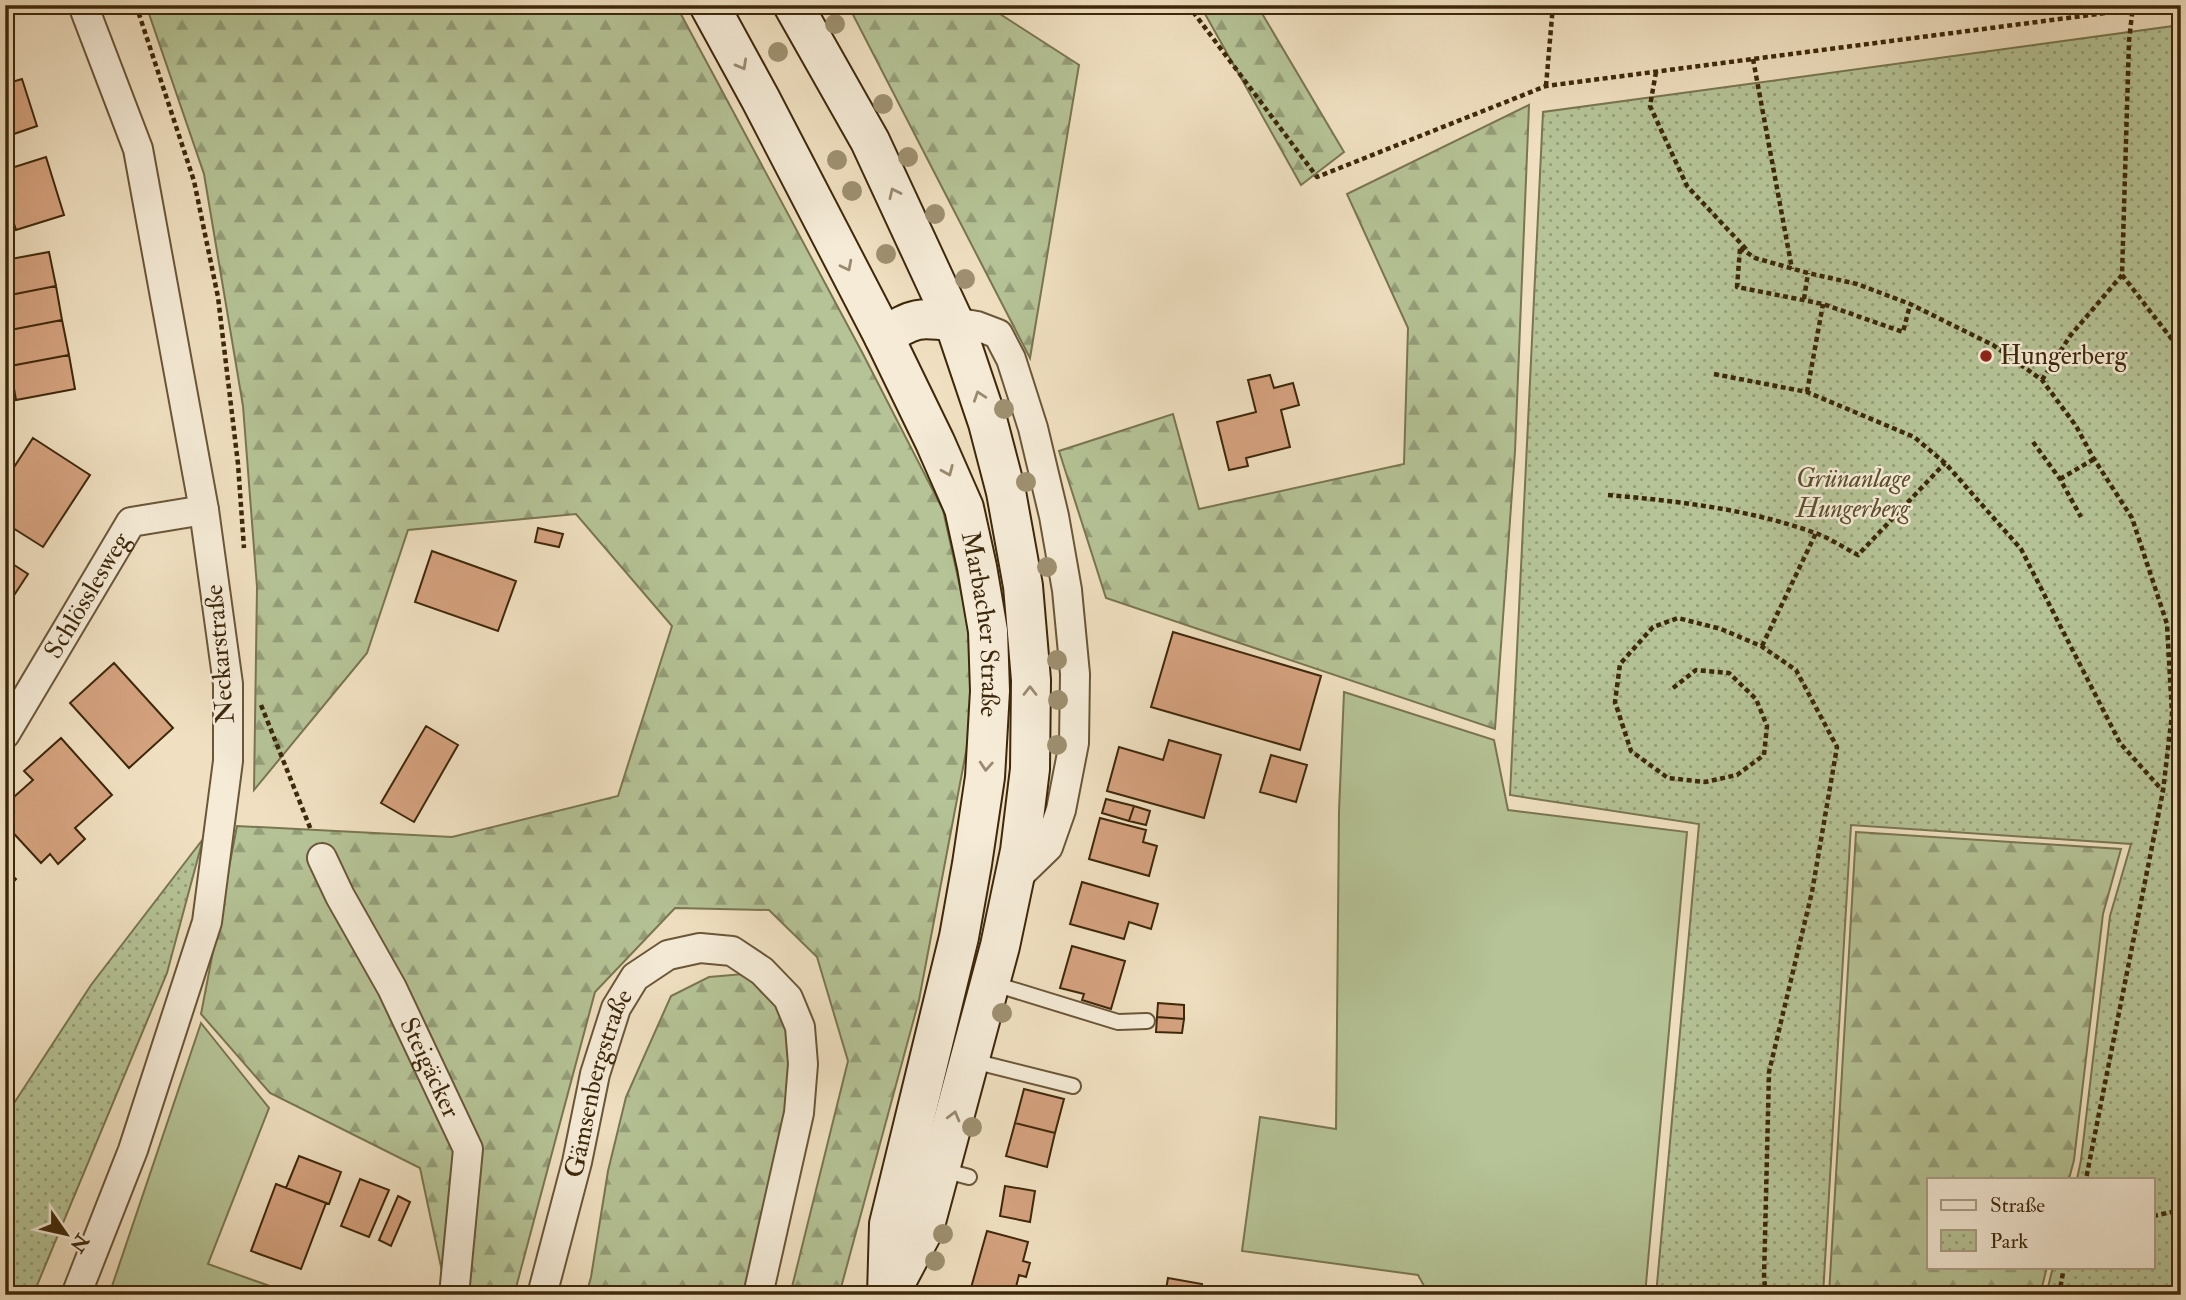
<svg xmlns="http://www.w3.org/2000/svg" width="2186" height="1300" viewBox="0 0 2186 1300" font-family="'IM FELL Double Pica',serif">
<style>
.grass{fill:#b5c396;stroke:#797650;stroke-width:2}
.forest{fill:url(#forest-firs);stroke:#797650;stroke-width:2}
.park{fill:url(#park-dots);stroke:#797650;stroke-width:2}
.building{fill:#d5a27f;stroke:#3d280a;stroke-width:2}
.lines{fill:none;stroke-linecap:round;stroke-linejoin:round}
.lane-casing{stroke:#6a5638;stroke-width:18}
.street-casing{stroke:#6a5638;stroke-width:32}
.secondary-casing{stroke:#3d280a;stroke-width:42}
.path{stroke:#3d280a;stroke-width:4.5;stroke-dasharray:5 3.5;stroke-linecap:butt}
.lane{stroke:#f5ebd7;stroke-width:14}
.street{stroke:#f5ebd7;stroke-width:28}
.secondary{stroke:#f5ebd7;stroke-width:38}
.tree{fill:#9e9070}
.oneway{stroke:#998a70}
.poi-dot{fill:#8f2418;stroke:#f5ebd7;stroke-width:2.5}
.labels{text-anchor:middle;dominant-baseline:central;stroke-width:5;stroke-linejoin:round;paint-order:stroke}
.poi-label{font-size:26px;fill:#3d280a;stroke:#f5ebd7;text-anchor:start}
.park-label{font-size:26px;font-style:italic;fill:#5b4f2d;stroke:#f5ebd7}
.street-label{font-size:26px;fill:#3d280a;stroke:#f5ebd7}
</style>
<defs>
<pattern id="forest-firs" width="22" height="20" patternUnits="userSpaceOnUse" patternTransform="scale(1.75)"><rect width="22" height="20" fill="#b5c396"/><path d="M5 1l3.5 6h-7zM16 11l3.5 6h-7z" fill="#949e79"/></pattern>
<pattern id="park-dots" width="8" height="8" patternUnits="userSpaceOnUse" patternTransform="scale(1.75)"><rect width="8" height="8" fill="#b5c396"/><path d="M2 2h.1M6 6h.1" fill="none" stroke="#949e79" stroke-width="1.8" stroke-linecap="round"/></pattern>
</defs>
<rect width="100%" height="100%" fill="#f0e0c1"/>
<filter id="stains"><feTurbulence type="fractalNoise" baseFrequency=".00286" numOctaves="4"/><feColorMatrix values="0 0 0 0 .2 0 0 0 0 .09 0 0 0 0 .02 0 0 0 .5 -.17"/></filter>
<radialGradient id="worn" r=".72"><stop offset=".6" stop-color="#630" stop-opacity="0"/><stop offset="1" stop-color="#630" stop-opacity=".3"/></radialGradient>
<!-- grass -->
<path class="grass" d="M1344 692 1494 740 1508 810 1687 832 1645 1295H1429L1418 1275 1242 1251 1260 1117 1336 1129 1339 811Z
M201 1023 269 1108 208 1264 295 1295H109Z"/>
<!-- forest -->
<path class="forest" d="M146 5H676L863 354 943 510 980 678 919 1000 839 1295H790L848 1061 817 957 769 910 675 908 595 992 514 1295H447L420 1168 270 1093 201 1014 237 826 452 837 618 796 672 626 576 514 408 530 367 653 254 790 257 587 243 406 204 174Z
M848 5H986L1079 65 1030 358Z
M1200 5H1257L1344 152 1301 185Z
M1529 105 1515 451 1495 729 1106 598 1059 451 1173 414 1199 509 1404 464 1408 328 1347 194Z
M1856 832 2121 849 2103 914 2074 1160 2069 1179H1929V1267H2047L2040 1295H1829Z
M755 973 799 1033 789 1152 744 1295H586L591 1277 608 1171 626 1097 671 996 709 977Z"/>
<!-- park -->
<path class="park" d="M2181 25V1295H2046L2053 1267H2153V1179H2077L2081 1160 2110 916 2131 844 1851 825 1823 1295H1656L1699 824 1510 795 1543 112Z
M203 839 167 973 33 1295H5V1117L91 985Z"/>
<!-- building -->
<path class="building" d="M22 79 37 126 5 137V84Z
M46 157 64 215 16 230 5 196V170Z
M49 252 56 286 5 296V260Z
M56 286 62 320 5 331V296Z
M62 320 69 355 10 366 5 331Z
M69 355 75 389 16 400 10 366Z
M1270 375 1274 388 1293 383 1299 405 1281 410 1290 447 1246 458 1248 466 1229 470 1217 422 1256 412 1248 380Z
M33 438 90 475 43 547 5 523V481Z
M538 528 563 534 559 547 535 542Z
M432 551 516 581 498 631 415 602Z
M5 559 28 574 5 609Z
M1173 632 1321 676 1300 750 1151 707Z
M114 663 173 728 129 768 70 703Z
M426 726 458 745 414 822 381 803Z
M61 738 112 795 75 828 85 839 58 864 50 854 41 863 5 824V820L14 812 6 804 33 780 24 771Z
M1169 740 1221 755 1204 818 1107 791 1119 747 1163 760Z
M1271 755 1307 765 1296 802 1260 792Z
M1106 799 1134 806 1129 821 1102 813Z
M1134 806 1150 811 1146 825 1129 821Z
M1100 818 1146 830 1143 842 1157 846 1149 876 1089 859Z
M5 869 16 879 5 891Z
M1082 882 1158 904 1151 929 1129 922 1124 939 1070 924Z
M1072 946 1125 961 1111 1009 1082 1000 1084 994 1060 988Z
M1158 1003 1184 1005V1019L1157 1017Z
M1157 1017 1184 1019 1182 1033 1156 1032Z
M1024 1089 1064 1099 1055 1133 1015 1123Z
M1015 1123 1055 1133 1047 1167 1006 1156Z
M299 1156 341 1172 329 1204 286 1188Z
M360 1179 389 1190 369 1237 341 1226Z
M276 1184 326 1203 301 1269 251 1251Z
M1005 1186 1035 1191 1030 1222 1000 1216Z
M398 1196 410 1202 391 1246 379 1240Z
M987 1231 1028 1242 1023 1261 1030 1263 1026 1277 1019 1275 1015 1291 1029 1295H969Z
M1168 1278 1202 1284 1200 1295H1165Z"/>
<g class="lines">
<defs>
<path id="lane" d="M991 983 1118 1022 1147 1021
M969 1060 1073 1086
M943 1170 969 1177"/>
<g id="street">
<path d="M954 322 977 326 998 334 1011 359 1033 428 1054 516 1067 590 1075 674 1074 743 1061 810 1048 847 1014 880"/>
<path id="s1" d="M5 734 131 522 204 510"/>
<path id="s2" d="M322 858 340 896 392 988 468 1149 454 1295"/>
<path d="M76 1295 133 1150 207 922 228 761V684L204 510 138 149 83 5"/>
<path id="s3" d="M542 1295 577 1162 595 1074 616 1008 635 977 668 955 700 948 732 951 762 971 788 998 800 1027 803 1064 799 1113 758 1295"/>
</g>
<g id="secondary">
<path id="s4" d="M709 5 761 100 884 337 935 442 964 508 977 567 988 631 990 691 985 777 972 864 959 937 889 1224 887 1295"/>
<path d="M793 5 870 141 954 322 988 423 1006 492 1023 586 1031 680 1030 769 1020 851 1000 946 924 1229 891 1291"/>
<path d="M884 337C913 317 920 317 954 322"/>
</g>
</defs>
<!-- lane casing -->
<use href="#lane" class="lane-casing"/>
<!-- street casing -->
<use href="#street" class="street-casing"/>
<!-- secondary casing -->
<use href="#secondary" class="secondary-casing"/>
<!-- path -->
<path class="path" d="M136 5 194 181 218 297 238 464 244 548
M1188 5 1317 177 1546 86 2167 5
M1753 59 1792 269
M1656 72 1650 106 1687 186 1747 250
M1546 86 1553 5
M1740 248 1755 258 1808 273 1857 284 1910 304 1993 345 2042 380 2076 426 2094 459 2132 518 2167 624 2172 714 2163 791 2086 1179
M1740 249 1737 287 1823 304 1903 332 1910 305
M2122 275 2181 351
M1804 299 1808 273
M1714 374 1807 392 1914 437 1945 463 2021 549 2120 743 2163 791
M2042 380 2070 336 2122 275 2129 41 2133 5
M1807 392 1823 304
M2033 442 2060 479 2081 517
M2060 479 2094 459
M1608 495C1677 501 1749 509 1815 533 1830 538 1844 548 1858 555L1945 463
M1762 646 1816 533
M1673 688 1696 670 1729 673 1756 699 1767 726 1764 755 1737 775 1705 782 1668 778 1631 751 1615 702 1620 664 1653 627 1678 618 1721 629 1761 646 1796 670 1837 747 1812 892 1769 1072 1764 1278 1766 1295
M261 705 311 830
M2153 1216 2181 1210
M2059 1295 2064 1267"/>
<!-- lane -->
<use href="#lane" class="lane"/>
<!-- street -->
<use href="#street" class="street"/>
<!-- secondary -->
<use href="#secondary" class="secondary"/>
</g>
<!-- trees -->
<g class="tree">
<circle cx="835" cy="24" r="10"/>
<circle cx="778" cy="52" r="10"/>
<circle cx="883" cy="104" r="10"/>
<circle cx="908" cy="157" r="10"/>
<circle cx="837" cy="160" r="10"/>
<circle cx="852" cy="191" r="10"/>
<circle cx="935" cy="214" r="10"/>
<circle cx="886" cy="254" r="10"/>
<circle cx="965" cy="279" r="10"/>
<circle cx="1004" cy="409" r="10"/>
<circle cx="1026" cy="482" r="10"/>
<circle cx="1047" cy="567" r="10"/>
<circle cx="1057" cy="660" r="10"/>
<circle cx="1058" cy="700" r="10"/>
<circle cx="1057" cy="745" r="10"/>
<circle cx="1002" cy="1013" r="10"/>
<circle cx="972" cy="1127" r="10"/>
<circle cx="943" cy="1234" r="10"/>
<circle cx="935" cy="1261" r="10"/>
</g>
<!-- one-way arrows -->
<defs><path id="oneway-chevron" d="M-2-3.5L2.5 0L-2 3.5" fill="none" stroke-width="1.6" stroke-linecap="round" stroke-linejoin="round" transform="scale(1.75)"/></defs>
<g class="oneway">
<use href="#oneway-chevron" transform="translate(742 65) rotate(61)"/>
<use href="#oneway-chevron" transform="translate(894 193) rotate(-115)"/>
<use href="#oneway-chevron" transform="translate(847 266) rotate(63)"/>
<use href="#oneway-chevron" transform="translate(979 396) rotate(-109)"/>
<use href="#oneway-chevron" transform="translate(948 471) rotate(67)"/>
<use href="#oneway-chevron" transform="translate(1030 691) rotate(-90)"/>
<use href="#oneway-chevron" transform="translate(986 766) rotate(94)"/>
<use href="#oneway-chevron" transform="translate(954 1116) rotate(-75)"/>
</g>
<!-- markers -->
<circle class="poi-dot" cx="1986" cy="356" r="7"/>
<g class="labels">
<!-- poi labels -->
<g class="poi-label">
<text x="2000" y="356">Hungerberg</text>
</g>
<!-- park labels -->
<g class="park-label">
<text x="1853" y="479">Grünanlage<tspan x="1853" dy="30">Hungerberg</tspan></text>
</g>
<!-- street labels -->
<g class="street-label">
<text stroke="none"><textPath href="#s1" startOffset="161">Schlösslesweg</textPath></text>
<text stroke="none"><textPath href="#s4" startOffset="682">Marbacher Straße</textPath></text>
<text transform="translate(220 654) rotate(-95)">Neckarstraße</text>
<text stroke="none"><textPath href="#s2" startOffset="236">Steigäcker</textPath></text>
<text stroke="none"><textPath href="#s3" startOffset="219">Gämsenbergstraße</textPath></text>
</g>
</g>
<!-- margin -->
<rect width="2186" height="1300" fill="none" stroke="#f0e0c1" stroke-width="28"/>
<rect x="7" y="7" width="2172" height="1286" fill="none" stroke="#3d280a" stroke-width="3.5"/>
<rect x="14" y="14" width="2158" height="1272" fill="none" stroke="#3d280a" stroke-width="2"/>
<!-- legend -->
<rect x="1927" y="1178" width="228" height="91" fill="#f5ebd7" stroke="#ab9d85" stroke-width="2"/>
<rect x="1941" y="1200" width="35" height="10" fill="#f5ebd7" stroke="#ab9d85" stroke-width="2"/>
<text x="1990" y="1212" font-size="21" fill="#3d280a">Straße</text>
<rect x="1941" y="1230" width="35" height="21" fill="url(#park-dots)" stroke="#ab9d85" stroke-width="2"/>
<text x="1990" y="1248" font-size="21" fill="#3d280a">Park</text>
<!-- north arrow -->
<g transform="translate(66 1234) rotate(124)" stroke="#f5ebd7" stroke-width="5" paint-order="stroke">
<path d="M0-5L12 26L0 18L-12 26Z" fill="#3d280a"/>
<text y="-10" font-size="19" font-weight="bold" text-anchor="middle" fill="#3d280a">N</text>
</g>
<rect width="100%" height="100%" filter="url(#stains)"/>
<rect width="100%" height="100%" fill="url(#worn)"/>
</svg>
